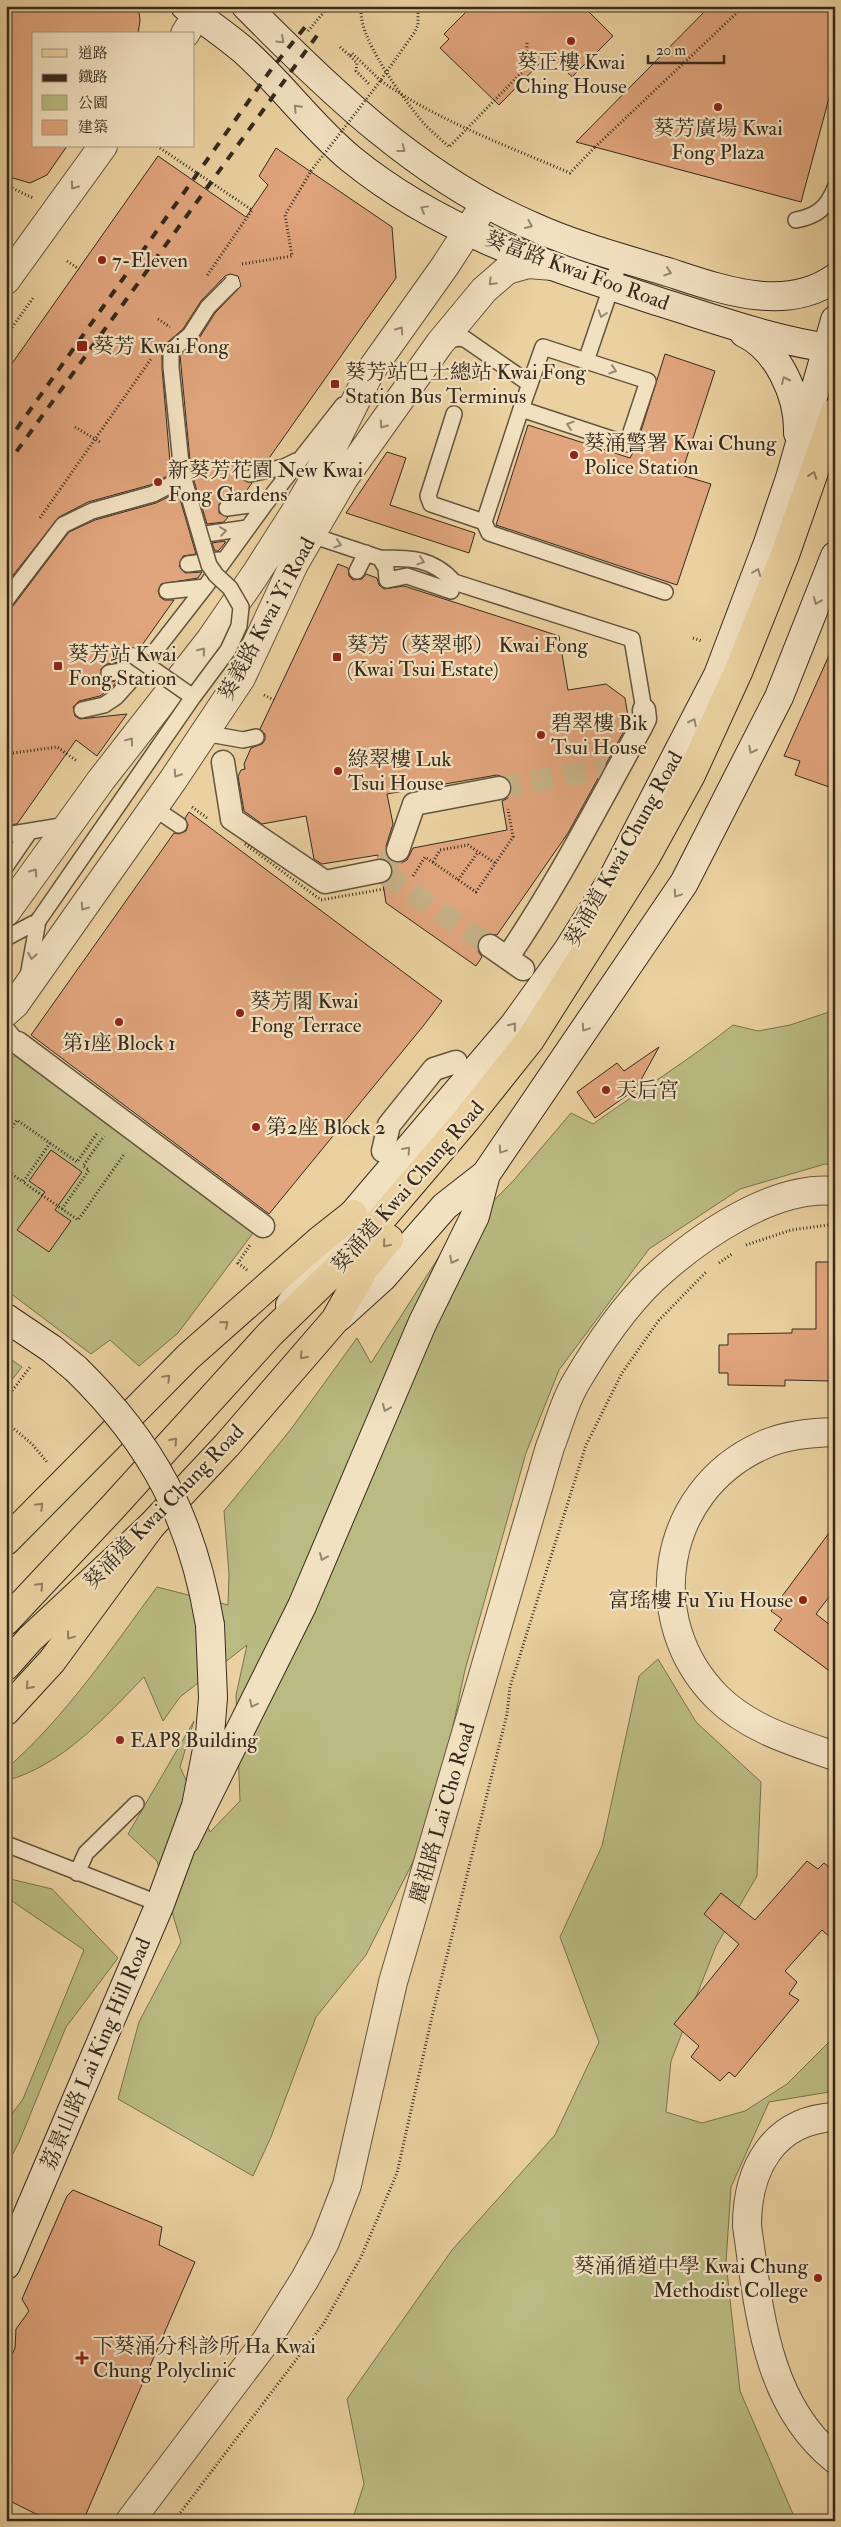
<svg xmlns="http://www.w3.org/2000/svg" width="841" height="2527" viewBox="0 0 841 2527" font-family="'IM FELL Double Pica','Noto Serif TC',serif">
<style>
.green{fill:#babb82;stroke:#787250}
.building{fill:#e1a57d;stroke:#352a1e;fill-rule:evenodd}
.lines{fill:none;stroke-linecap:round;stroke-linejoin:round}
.pedestrian-tunnel{stroke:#c7b086;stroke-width:22;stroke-dasharray:22 11;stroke-linecap:butt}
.service-casing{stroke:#62543e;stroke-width:18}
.pedestrian-casing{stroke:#62543e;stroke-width:25}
.tertiary-casing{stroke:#62543e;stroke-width:30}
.secondary-casing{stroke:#352a1e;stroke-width:30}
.primary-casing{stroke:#352a1e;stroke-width:30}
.motorway-casing{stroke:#352a1e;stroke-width:30}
.path{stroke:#352a1e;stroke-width:3;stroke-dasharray:1 2.5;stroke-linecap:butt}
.service{stroke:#f2e1c1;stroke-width:15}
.pedestrian{stroke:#f2e1c1;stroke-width:22}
.tertiary{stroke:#f2e1c1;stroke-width:28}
.secondary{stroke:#f2e1c1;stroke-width:28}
.primary{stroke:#ebd1a0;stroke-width:28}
.motorway{stroke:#ebd1a0;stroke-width:28}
.rail{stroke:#352a1e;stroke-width:4;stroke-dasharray:9 9;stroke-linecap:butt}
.service-bridge-casing{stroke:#62543e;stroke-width:18;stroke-linecap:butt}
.secondary-bridge-casing{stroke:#352a1e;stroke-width:30;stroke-linecap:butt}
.path-bridge{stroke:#352a1e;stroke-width:3;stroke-dasharray:1 2.5;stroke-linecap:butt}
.service-bridge{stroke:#f2e1c1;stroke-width:15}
.secondary-bridge{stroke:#f2e1c1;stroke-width:28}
.oneway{stroke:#948670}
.oneway2{stroke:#907e5f}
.poi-dot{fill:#8f2418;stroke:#f2e1c1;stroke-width:2}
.labels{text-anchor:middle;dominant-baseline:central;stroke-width:4.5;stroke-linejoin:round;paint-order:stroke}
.poi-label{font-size:21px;fill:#352a1e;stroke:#f2e1c1;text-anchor:start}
.street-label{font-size:21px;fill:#352a1e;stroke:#f2e1c1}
</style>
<rect width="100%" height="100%" fill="#ebd1a0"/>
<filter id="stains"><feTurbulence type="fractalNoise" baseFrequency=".004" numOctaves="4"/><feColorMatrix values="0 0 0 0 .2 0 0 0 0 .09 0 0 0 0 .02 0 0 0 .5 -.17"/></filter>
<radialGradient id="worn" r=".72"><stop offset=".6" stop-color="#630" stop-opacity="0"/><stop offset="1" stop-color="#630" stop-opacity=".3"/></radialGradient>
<!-- green -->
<path class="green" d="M835 1010V1165L825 1164 740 1189 649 1249 559 1370 526 1453 465 1670 432 1824 366 1955 316 2017 271 2137 253 2176 118 2099 139 2022 181 1942 157 1861 128 1834 194 1721 180 1767 210 1832 240 1801 236 1695 247 1645 180 1697 163 1721 144 1677C103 1719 64 1764 6 1781V1769C65 1718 111 1649 157 1587L228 1605 229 1574 224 1511 291 1429 357 1338 371 1363 440 1255 514 1180 571 1113 593 1124C639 1091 688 1061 733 1025L758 1031 790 1025Z
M15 1055 253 1233 178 1333 139 1366 110 1340 91 1354 6 1290V1067Z
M6 1356 22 1367 6 1387Z
M658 1659 696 1722 761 1782 757 1876 716 1946 671 2061 666 2112 702 2123 745 2111 787 2084 835 2036V2091L769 2102 731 2187 726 2262 740 2391 796 2521H352L364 2484 347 2399 452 2250 555 2135 599 2042 560 1937 602 1846 639 1676Z
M6 1878 52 1889 118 1958 66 2027 19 2142 6 2167V2122L23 2099 84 1950 12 1901 6 1903Z"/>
<!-- building -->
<path class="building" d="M6 6H138L140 20 138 34H34V146H67L47 175 30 183 6 176Z
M472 6H583L613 36 572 77 549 54 499 105 440 48 449 39 444 34Z
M710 6H835V76L801 202 576 142Z
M276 148 392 227 396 278 267 461 243 467 241 472 243 480 252 483 242 497 225 499 219 504V513L228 517 224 522 207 524 191 471 180 355 198 340 215 313 241 286 238 276 230 274 225 276 201 301 183 329 162 347V368L171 474 150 485 88 502 59 517 6 584V372L158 156 246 217 268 185 259 176Z
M665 354 715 371 681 475 711 484 677 585 496 525 528 425 630 458 636 447Z
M387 452 406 458 390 505 475 533 469 553 346 513Z
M178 492 196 554 183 556 179 566 185 573 202 572 198 578 161 584 158 591 160 597 164 600H174L140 648H130L125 655 126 661 107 664 101 669 102 679 106 682 117 681 114 685 100 696 79 701 73 707 75 716 80 719 127 714 97 756 76 740 17 824 6 825V609L13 606 69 532 95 520 156 503Z
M225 541V543L218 551H215L212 543Z
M338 564 348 568 349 576 353 580 362 579 366 574 377 578 379 585 384 589 404 586 559 636 568 690 606 684 625 698 629 722 568 833 497 935 485 934 479 939 478 951 482 957 476 966 386 903 383 884 389 880 393 869 385 859 378 858V855L322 864 314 859 306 816 262 824 244 811 238 776 241 770 245 769 244 764 251 748 262 744 265 740V734L260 729ZM497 775 509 779 512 786 508 798 502 801 507 830 413 848 407 860 401 863 394 862 388 858 386 846 393 824 387 794Z
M835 642V789L795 775 800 761 784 756Z
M189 812 442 1001 424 1025 269 1214 31 1035 174 833 179 834 186 831 188 825 185 818Z
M659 1047 636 1089 595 1118 577 1092 617 1063 624 1071Z
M51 1150 82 1172 55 1210 71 1221 49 1252 17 1230 45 1192 29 1181Z
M816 1262H835V1376H832L831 1381 785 1380V1386L728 1385V1373H719V1345H728V1334L792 1333V1329H816Z
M835 1525V1589L816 1614 835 1629V1675L774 1630 782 1619 771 1611Z
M807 1861 818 1869 824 1863 835 1872V1942L822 1930 785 1971 797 1982 789 1994 799 2000 735 2077 729 2072 720 2081 691 2057 699 2046 674 2024 739 1944 704 1914 721 1893 755 1920Z
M73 2190 162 2227 159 2245 195 2262 83 2521H50L6 2499V2368L15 2348 16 2329 29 2311 22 2299 67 2196Z"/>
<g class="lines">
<!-- pedestrian-tunnel -->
<path class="pedestrian-tunnel" d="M499 788 606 768
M398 850 380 871 490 946"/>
<defs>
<path id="service" d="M796 220C817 216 827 208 835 188
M444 342 458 338 465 339 530 384
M586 361 543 347 521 409 627 444 648 381 586 361 621 258
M521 409 484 522 489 533 665 592
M454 414 428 496 431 504 484 522
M250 474 284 467 296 461
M227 508 266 503
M199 535 247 528
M311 535 380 558 386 568 387 580 407 576 451 591 454 582
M380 558C411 558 433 558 454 582L632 639 644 710
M188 564 219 560
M357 571 366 553
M167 591 205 587
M109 673 142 668
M82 710 104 705 116 697 142 668 205 587 266 503 343 405
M204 733 243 740 256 737
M154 808 179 825
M6 835 67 825
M6 866 30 831
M6 938 38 921
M28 976 38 921
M6 1028 18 1043
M6 1844 160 1904
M77 1873 86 1853 136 1804"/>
<path id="pedestrian" d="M223 762 232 819 325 882 380 871
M398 850 414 804 499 788
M490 946 523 969
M507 958C557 885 597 806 640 729L645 719 644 710
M18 1043 263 1226
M383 1151 389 1125 434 1069 456 1062"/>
<path id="tertiary" d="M185 34 202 6
M6 280 103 146
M6 912 101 780 211 639 255 575 294 514 329 454 371 370 445 266 485 204
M6 1012 15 1004 173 780 241 678 294 564 344 478 440 343 484 290 507 270 528 264 553 266
M835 1432C809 1433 784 1435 761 1446 661 1492 641 1621 717 1697 749 1729 794 1742 835 1756
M835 2117C773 2120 747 2169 747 2226 759 2308 765 2403 835 2459
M130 2521 266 2341 305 2279 325 2242 347 2185 393 1982 550 1447C558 1427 564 1403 575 1384 596 1348 622 1309 652 1280 696 1239 772 1185 835 1191"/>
<path id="secondary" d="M185 6C204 20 224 34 242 49 281 83 311 126 351 159 443 234 550 266 660 302 718 320 775 341 835 349
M246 6C331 92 420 178 532 226 576 246 625 259 671 273 723 290 786 313 835 278
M744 333C778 349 799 396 798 433
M290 1305 353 1214 514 1025 568 950 613 878 718 675 768 543 790 478 835 320
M339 1317 382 1278 445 1206 486 1174 684 883 779 697 835 556
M6 1318 52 1349 76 1369
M185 1841 302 1606 422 1324 475 1216 486 1174
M6 2265 160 1904 196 1806 210 1734 213 1698 210 1625"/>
<path id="primary" d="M6 1621 113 1507 270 1334 349 1257 467 1119 530 1040 646 857 691 775 739 670 785 555 835 412
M6 1666 30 1639 151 1526 227 1445 335 1320 364 1269 389 1239"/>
<path id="motorway" d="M6 1541 189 1356 320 1240 353 1214
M6 1711 52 1661 151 1526"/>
</defs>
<!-- service casing -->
<use href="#service" class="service-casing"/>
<!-- pedestrian casing -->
<use href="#pedestrian" class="pedestrian-casing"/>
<!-- tertiary casing -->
<use href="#tertiary" class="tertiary-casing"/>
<!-- secondary casing -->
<use href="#secondary" class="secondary-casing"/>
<!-- primary casing -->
<use href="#primary" class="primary-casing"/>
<!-- motorway casing -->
<use href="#motorway" class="motorway-casing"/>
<!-- path -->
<path class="path" d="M362 6C354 33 403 98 421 120 429 130 440 138 449 147L526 68 527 41
M308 31 329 6
M340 47 350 56 352 53 381 81
M350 56 357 63 356 71 369 84
M157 146 252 210 206 277
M595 147 744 6
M6 185 33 198
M67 261 79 269
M242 264 292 256 285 215 311 171
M158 319 170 327
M6 336 33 298
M40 518 151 359
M693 638 702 641
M264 695 274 700
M6 754 57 747 77 761
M192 807 207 818
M433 862 440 850 468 845 495 863
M413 876 425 857 476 892 513 837 508 809
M458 880 478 852
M6 1136 17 1120 77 1162 98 1132
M50 1143 23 1182 78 1220 125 1153
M6 1170 23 1182
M62 1209 89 1170 83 1166 104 1136
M746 1245 791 1230 835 1224
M719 1263 732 1254
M247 1270 238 1263 250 1245
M6 1399 30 1367
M6 1422 32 1444 47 1462
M174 2521 324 2323 361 2257 397 2173 433 2012 507 1714 510 1687 586 1445 622 1373 659 1320 706 1272"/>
<!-- service -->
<use href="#service" class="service"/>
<!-- pedestrian -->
<use href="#pedestrian" class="pedestrian"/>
<!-- tertiary -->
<use href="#tertiary" class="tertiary"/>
<!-- secondary -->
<use href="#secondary" class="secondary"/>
<!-- primary -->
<use href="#primary" class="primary"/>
<!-- motorway -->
<use href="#motorway" class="motorway"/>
<!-- rail -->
<path class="rail" d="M6 444 270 71 309 22
M6 466 321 30"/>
<defs>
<path id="service-bridge" d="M6 600 63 525 92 511 153 494 178 481 182 473
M134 656 193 697
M38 921 193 697 228 650 239 626 241 607 230 588 216 575 209 565 182 473 171 367V351L190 335 208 307 232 283"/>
<path id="secondary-bridge" d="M76 1369C153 1444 192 1518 210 1625"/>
</defs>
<!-- service-bridge casing -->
<use href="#service-bridge" class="service-bridge-casing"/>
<!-- secondary-bridge casing -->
<use href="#secondary-bridge" class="secondary-bridge-casing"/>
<!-- path-bridge -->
<path class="path-bridge" d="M381 81C439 121 505 145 570 173L595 147
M311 171 378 84 414 33 418 25V6
M75 427 100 442
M245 844 321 900 384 889"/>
<!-- service-bridge -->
<use href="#service-bridge" class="service-bridge"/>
<!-- secondary-bridge -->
<use href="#secondary-bridge" class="secondary-bridge"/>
</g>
<!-- one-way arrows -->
<defs><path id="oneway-chevron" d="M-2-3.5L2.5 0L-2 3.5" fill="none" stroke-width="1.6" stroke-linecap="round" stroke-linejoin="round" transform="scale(1.25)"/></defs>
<g class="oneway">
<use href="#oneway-chevron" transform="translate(281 40) rotate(43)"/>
<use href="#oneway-chevron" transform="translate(297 108) rotate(-134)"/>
<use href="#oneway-chevron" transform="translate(402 149) rotate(37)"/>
<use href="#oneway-chevron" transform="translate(74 186) rotate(126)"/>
<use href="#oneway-chevron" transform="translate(424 209) rotate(-151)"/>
<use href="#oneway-chevron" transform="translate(529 225) rotate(24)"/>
<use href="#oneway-chevron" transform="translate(668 272) rotate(18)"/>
<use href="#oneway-chevron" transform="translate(492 282) rotate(135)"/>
<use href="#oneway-chevron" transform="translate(602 314) rotate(108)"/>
<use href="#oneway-chevron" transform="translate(400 330) rotate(-55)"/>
<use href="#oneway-chevron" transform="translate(613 370) rotate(18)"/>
<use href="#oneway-chevron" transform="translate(785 380) rotate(-114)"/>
<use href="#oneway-chevron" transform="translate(383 425) rotate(125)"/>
<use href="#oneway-chevron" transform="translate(570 425) rotate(-162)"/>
<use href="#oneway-chevron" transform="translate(223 531) rotate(-8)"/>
<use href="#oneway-chevron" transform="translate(338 544) rotate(18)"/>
<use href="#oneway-chevron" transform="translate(421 561) rotate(18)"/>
<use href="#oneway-chevron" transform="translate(757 572) rotate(-69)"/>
<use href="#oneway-chevron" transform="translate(817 601) rotate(112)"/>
<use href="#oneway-chevron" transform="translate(202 651) rotate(-51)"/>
<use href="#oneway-chevron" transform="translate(693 722) rotate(-63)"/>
<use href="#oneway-chevron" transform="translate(130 741) rotate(-53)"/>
<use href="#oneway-chevron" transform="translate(752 750) rotate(117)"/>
<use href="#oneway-chevron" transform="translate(177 774) rotate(123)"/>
<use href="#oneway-chevron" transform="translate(34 872) rotate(-55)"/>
<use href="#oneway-chevron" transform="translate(677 894) rotate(124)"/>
<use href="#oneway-chevron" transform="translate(84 907) rotate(125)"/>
<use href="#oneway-chevron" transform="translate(32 956) rotate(100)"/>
<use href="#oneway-chevron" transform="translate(513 1026) rotate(-51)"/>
<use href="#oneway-chevron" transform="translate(585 1028) rotate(124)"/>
<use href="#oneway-chevron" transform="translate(407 1150) rotate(-49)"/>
<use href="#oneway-chevron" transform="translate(502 1150) rotate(124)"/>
<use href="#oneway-chevron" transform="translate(453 1260) rotate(117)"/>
<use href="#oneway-chevron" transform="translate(386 1408) rotate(113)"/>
<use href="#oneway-chevron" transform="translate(323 1557) rotate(113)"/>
<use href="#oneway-chevron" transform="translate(253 1704) rotate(116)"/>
</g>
<g class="oneway2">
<use href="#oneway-chevron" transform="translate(813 475) rotate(-70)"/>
<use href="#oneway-chevron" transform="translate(386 1244) rotate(130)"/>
<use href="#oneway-chevron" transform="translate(225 1324) rotate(-41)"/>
<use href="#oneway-chevron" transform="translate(303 1356) rotate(132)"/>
<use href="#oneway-chevron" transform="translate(167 1378) rotate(-45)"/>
<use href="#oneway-chevron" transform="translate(174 1441) rotate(-48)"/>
<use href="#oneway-chevron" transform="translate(40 1506) rotate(-45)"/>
<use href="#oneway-chevron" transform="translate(40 1586) rotate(-47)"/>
<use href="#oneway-chevron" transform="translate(70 1636) rotate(127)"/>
<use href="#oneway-chevron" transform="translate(29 1686) rotate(132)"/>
</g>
<!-- markers -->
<g class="poi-dot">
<circle cx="571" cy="41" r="5"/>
<circle cx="718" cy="107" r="5"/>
<circle cx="102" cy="260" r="5"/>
<rect x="76" y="340" width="12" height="12" rx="2.5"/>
<rect x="330" y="379" width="10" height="10" rx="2.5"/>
<circle cx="574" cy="455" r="5"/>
<circle cx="158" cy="482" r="5"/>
<rect x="332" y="652" width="10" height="10" rx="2.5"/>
<rect x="53" y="661" width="10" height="10" rx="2.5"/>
<circle cx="541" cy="735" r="5"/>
<circle cx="338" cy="771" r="5"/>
<circle cx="240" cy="1013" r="5"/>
<circle cx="119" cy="1022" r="5"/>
<circle cx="606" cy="1090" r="5"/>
<circle cx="256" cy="1127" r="5"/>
<circle cx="803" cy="1600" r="5"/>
<circle cx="120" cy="1740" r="5"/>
<circle cx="818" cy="2278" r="5"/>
<path d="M79.5 2350.5h5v5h5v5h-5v5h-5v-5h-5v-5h5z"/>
</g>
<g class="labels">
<!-- poi labels -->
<g class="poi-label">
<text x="571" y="62" text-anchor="middle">葵正樓 Kwai<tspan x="571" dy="24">Ching House</tspan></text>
<text x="718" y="128" text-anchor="middle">葵芳廣場 Kwai<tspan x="718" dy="24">Fong Plaza</tspan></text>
<text x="112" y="260">7-Eleven</text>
<text x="93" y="346">葵芳 Kwai Fong</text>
<text x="345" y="372">葵芳站巴士總站 Kwai Fong<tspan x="345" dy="24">Station Bus Terminus</tspan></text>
<text x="584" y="443">葵涌警署 Kwai Chung<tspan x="584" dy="24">Police Station</tspan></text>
<text x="168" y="470">新葵芳花園 New Kwai<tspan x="168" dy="24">Fong Gardens</tspan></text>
<text x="347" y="645">葵芳（葵翠邨） Kwai Fong<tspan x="347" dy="24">(Kwai Tsui Estate)</tspan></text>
<text x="68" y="654">葵芳站 Kwai<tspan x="68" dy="24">Fong Station</tspan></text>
<text x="551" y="723">碧翠樓 Bik<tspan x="551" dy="24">Tsui House</tspan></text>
<text x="348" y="759">綠翠樓 Luk<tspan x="348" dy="24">Tsui House</tspan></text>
<text x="250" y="1001">葵芳閣 Kwai<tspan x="250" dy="24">Fong Terrace</tspan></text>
<text x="119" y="1043" text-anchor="middle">第1座 Block 1</text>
<text x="616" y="1090">天后宮</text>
<text x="266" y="1127">第2座 Block 2</text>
<text x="793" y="1600" text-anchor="end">富瑤樓 Fu Yiu House</text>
<text x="130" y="1740">EAP8 Building</text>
<text x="808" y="2266" text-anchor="end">葵涌循道中學 Kwai Chung<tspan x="808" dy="24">Methodist College</tspan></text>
<text x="93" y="2346">下葵涌分科診所 Ha Kwai<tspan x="93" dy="24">Chung Polyclinic</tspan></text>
</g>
<!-- street labels -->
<g class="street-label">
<text transform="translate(577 271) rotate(20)">葵富路 Kwai Foo Road</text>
<text transform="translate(267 619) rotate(-62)">葵義路 Kwai Yi Road</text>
<text transform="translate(624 849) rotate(-61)">葵涌道 Kwai Chung Road</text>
<text transform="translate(408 1187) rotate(-49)">葵涌道 Kwai Chung Road</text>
<text transform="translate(164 1507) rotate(-46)">葵涌道 Kwai Chung Road</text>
<text transform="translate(443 1813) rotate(-74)">麗祖路 Lai Cho Road</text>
<text transform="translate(96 2054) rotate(-67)">荔景山路 Lai King Hill Road</text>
</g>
</g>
<!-- margin -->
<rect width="841" height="2527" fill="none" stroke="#ebd1a0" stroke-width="25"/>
<rect x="8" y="8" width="826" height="2512" fill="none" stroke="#352a1e" stroke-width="2.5"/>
<rect x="12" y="12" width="816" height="2502" fill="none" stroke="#352a1e"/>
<!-- legend -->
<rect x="32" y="32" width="162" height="115" fill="#f2e1c1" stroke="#a69880"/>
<rect x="42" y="49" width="25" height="8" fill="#ebd1a0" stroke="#a69880"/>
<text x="78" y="58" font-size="15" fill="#352a1e">道路</text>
<rect x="42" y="74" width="25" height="8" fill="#352a1e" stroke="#a69880"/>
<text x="78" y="82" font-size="15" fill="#352a1e">鐵路</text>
<rect x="42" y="95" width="25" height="15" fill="#babb82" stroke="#a69880"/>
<text x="78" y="108" font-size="15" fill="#352a1e">公園</text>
<rect x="42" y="120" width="25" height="15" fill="#e1a57d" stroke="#a69880"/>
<text x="78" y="132" font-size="15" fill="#352a1e">建築</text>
<!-- scale -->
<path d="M648 55v8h76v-8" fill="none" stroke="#352a1e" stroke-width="2.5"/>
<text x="656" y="55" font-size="15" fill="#352a1e" stroke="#f2e1c1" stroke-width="4" paint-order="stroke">20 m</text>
<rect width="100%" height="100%" filter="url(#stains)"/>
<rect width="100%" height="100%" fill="url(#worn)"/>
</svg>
